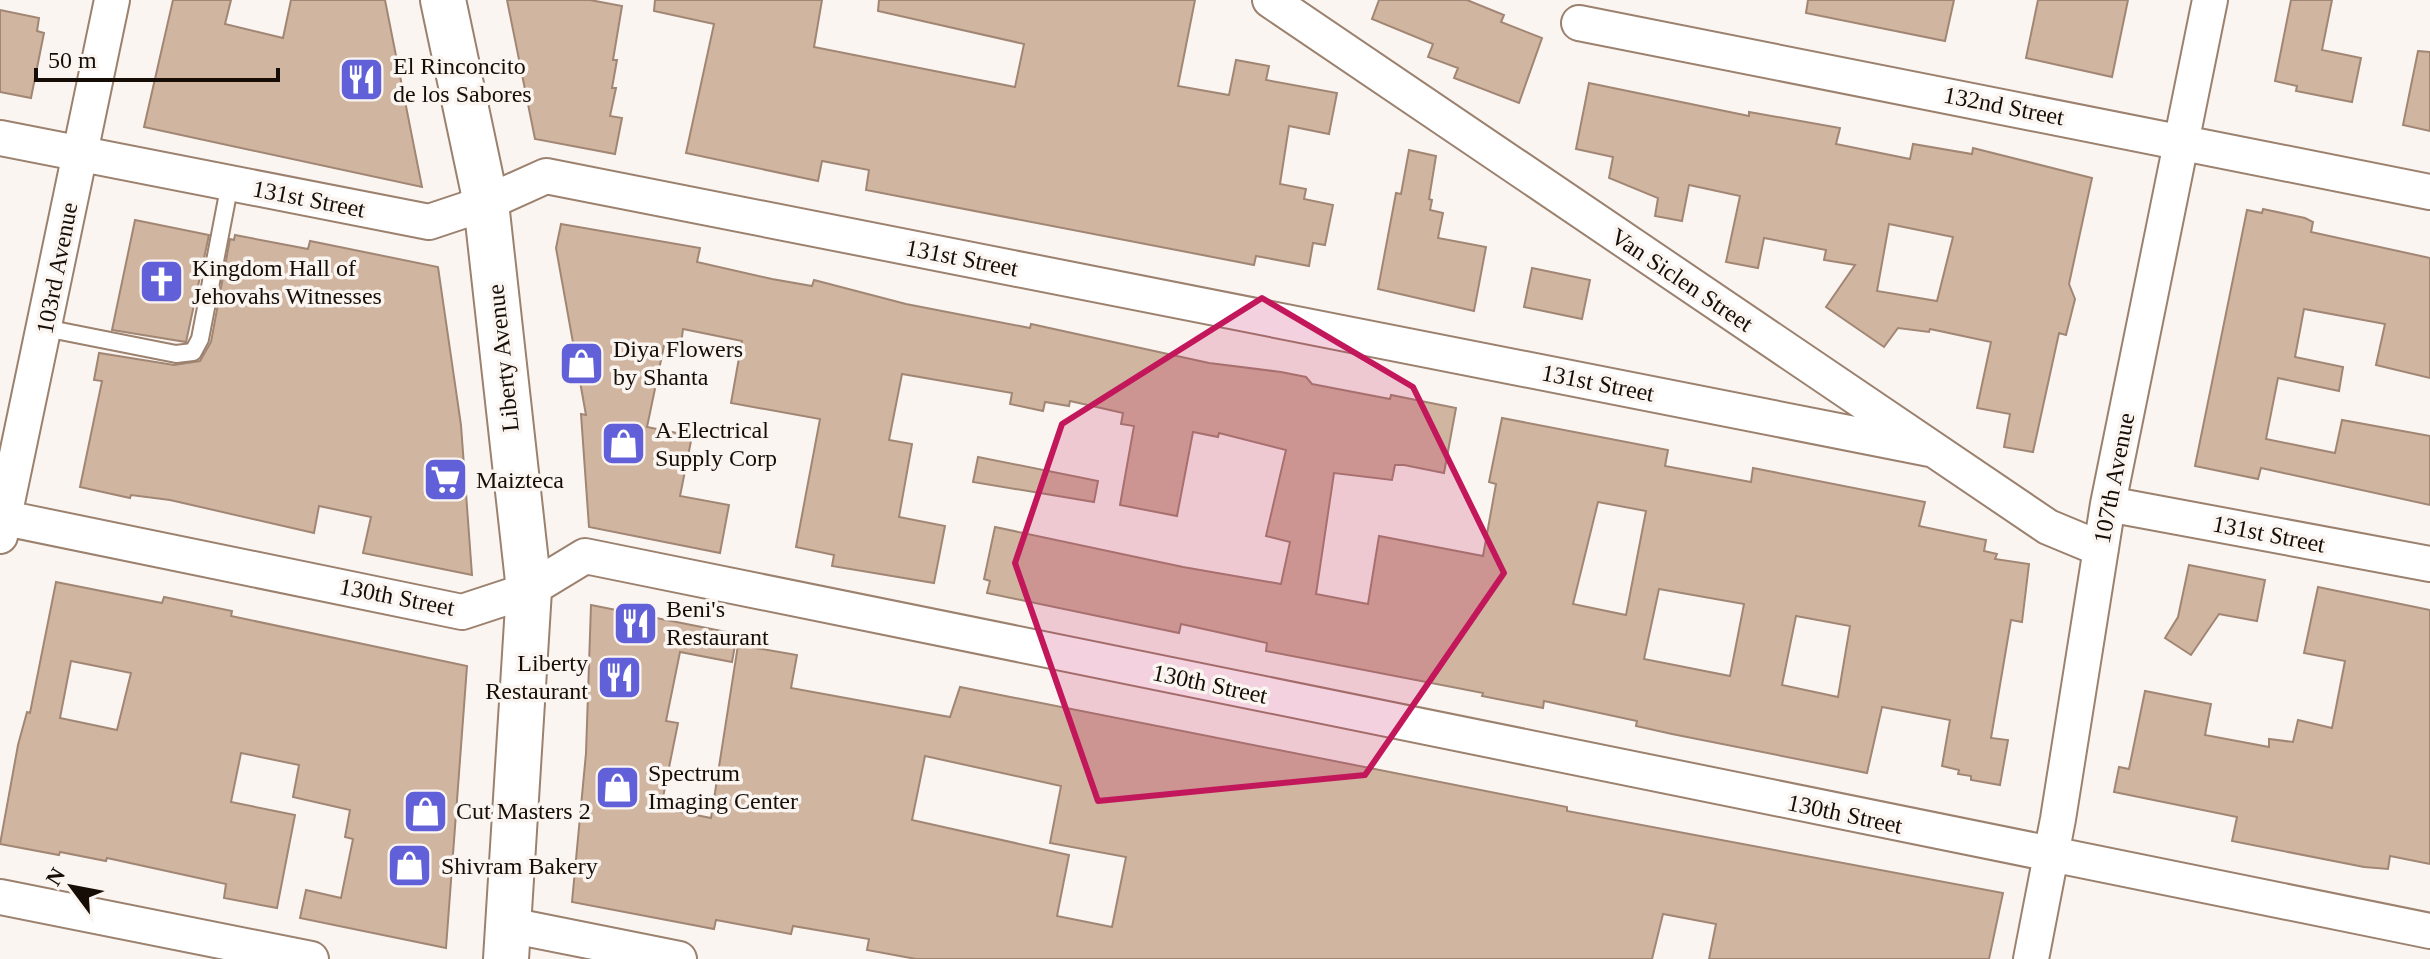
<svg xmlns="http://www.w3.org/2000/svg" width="2430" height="959" viewBox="0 0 2430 959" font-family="'Times New Roman',serif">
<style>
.building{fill:#d0b5a1;stroke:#a18674;stroke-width:2;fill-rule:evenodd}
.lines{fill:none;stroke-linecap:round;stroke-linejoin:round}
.lane-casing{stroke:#9b816e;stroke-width:20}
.street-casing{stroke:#9b816e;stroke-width:38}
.secondary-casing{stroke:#9b816e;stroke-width:48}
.lane{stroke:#fff;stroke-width:16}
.street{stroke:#fff;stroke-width:34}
.secondary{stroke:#fff;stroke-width:44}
.marked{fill:#c2185b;fill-opacity:0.2;stroke:#c2185b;stroke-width:6;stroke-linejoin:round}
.labels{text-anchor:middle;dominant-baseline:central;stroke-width:7;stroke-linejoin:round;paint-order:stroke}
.poi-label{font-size:24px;fill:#160d06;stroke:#fbf5f1;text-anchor:start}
.street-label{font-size:24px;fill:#160d06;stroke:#fbf5f1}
</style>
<rect width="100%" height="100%" fill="#fbf5f1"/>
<!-- building -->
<path class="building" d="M173 0H231L225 24 283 38 291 0H385L422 187 144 127Z
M507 0H590L622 6 613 60H617L612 88H616L610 116 622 118 615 154 535 139Z
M655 0H822L814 47 1015 87 1024 44 878 11 879 0H1195L1178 86 1229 95 1236 60 1269 66 1266 80 1337 93 1329 134 1289 126 1280 184 1306 189 1304 199 1333 205 1325 245 1313 243 1309 266 1256 256 1254 265 866 190 869 170 822 161 818 181 686 153 714 24 654 11Z
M1379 0H1467L1504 15 1501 22 1542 38 1519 103 1454 78 1458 68 1428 57 1433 44 1372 19Z
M1808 0H1954L1945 41 1806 13Z
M2038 0H2128L2112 77 2026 58Z
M2291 0H2332L2322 50 2361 58 2352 102 2296 91 2297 86 2275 81Z
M0 10 39 18 37 31 44 33 31 98 0 92Z
M2418 51 2430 52V131L2403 125Z
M1589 83 1749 116V112L1840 128 1836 144 1910 159 1913 144 1972 154 1973 148 2092 178 2069 284 2075 299 2066 335 2059 333 2033 452 2004 447 2010 414 1977 408 1991 342 1930 329 1929 332 1898 328 1884 347 1826 307 1855 265 1824 260 1826 250 1764 238 1758 268 1726 262 1740 196 1689 185 1682 221 1655 216 1658 198 1609 178 1613 157 1576 149ZM1889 224 1953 237 1937 301 1877 291Z
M1409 150 1436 156 1429 199 1432 200 1430 210 1443 213 1438 238 1486 247 1474 311 1378 289 1396 193 1401 194Z
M2263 209 2305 218 2313 222 2311 232 2430 258V378L2376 365 2385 324 2304 309 2295 357 2343 367 2339 391 2278 378 2266 439 2335 453 2342 420 2430 436V505L2261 468 2258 479 2195 466 2247 210 2262 213Z
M135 220 209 235 186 342 112 330Z
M561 224 700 248 697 262 772 279 812 286 814 280 906 304 1030 328 1031 324 1209 363 1281 372 1306 377 1312 384 1390 399 1391 395 1456 408 1444 473 1404 465H1395L1392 480 1334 473 1316 594 1368 604 1379 536 1483 556 1496 484 1489 482 1502 418 1668 450 1665 466 1751 482 1753 468 1925 502 1919 526 1986 540 1984 551 1997 554 1995 559 2029 564 2022 622 2011 620 1991 738 2008 740 2000 785 1971 780V776L1958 774 1959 770 1942 766 1950 720 1882 707 1867 773 1672 734 1636 726 1637 721 1544 701 1543 708 1482 696 1483 693 1266 651 1267 643 1181 624 1179 633 987 593 990 581 984 579 995 527 1183 567 1281 584 1290 542 1266 536 1286 450 1219 433 1218 437 1193 432 1177 516 1120 505 1134 426 1121 424 1123 413 1070 401 1069 406 1045 402 1043 411 1010 404 1012 393 902 374 889 440 912 444 899 517 945 526 934 583 832 566 834 555 796 547 820 419 731 403 742 341 683 329 681 344 665 341 647 427 692 436 680 496 729 505 720 553 589 527 581 414 586 415 556 248ZM1598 502 1646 511 1626 615 1573 604ZM1659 589 1744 604 1730 676 1644 659ZM1796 616 1850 626 1838 697 1782 685Z
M235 235 308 249 310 241 438 267 461 425 472 575 363 553 371 517 319 506 314 533 170 500 131 495 130 498 80 487 102 381 94 380 99 353 174 365 200 361 211 342 230 239 234 240Z
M1532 268 1590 280 1582 319 1524 307Z
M978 457 1098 481 1094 502 973 482Z
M2189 565 2265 580 2257 621 2219 614 2191 655 2165 638 2178 617Z
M56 582 162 603 164 597 232 611 231 616 467 666 446 948 300 918 306 890 341 898 353 839 345 837 350 810 293 797 299 765 241 753 231 802 295 815 277 908 224 898 226 884 107 858 106 861 60 852 59 855 0 844 18 745 27 712 30 713ZM71 661 131 673 117 730 60 718Z
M2318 587 2430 610V864L2390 856 2388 869 2364 867 2232 841 2237 817 2114 792 2119 767 2129 769 2145 691 2211 704 2205 735 2269 747V739L2293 742 2298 720 2332 728 2345 661 2304 653Z
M591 605 737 634 732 662 680 652 666 721 678 723 661 807 671 810 711 818 738 645 797 655 791 688 950 717 960 687 1567 807V811L2003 893 1989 959H1709L1716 924 1663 914 1652 959H916L867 950 869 939 793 926 791 934 716 920 714 929 572 902 586 753ZM925 756 1061 786 1050 843 1126 857 1112 927 1057 916 1069 855 912 820Z"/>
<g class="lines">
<defs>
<path id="lane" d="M45 328 176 354 193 352 200 339 230 183"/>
<path id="street" d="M1270 0 2048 527 2101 549
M1579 23 2430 192
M0 138 429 222 486 203 546 176 1930 449
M2108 504 2430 564
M0 517 462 612 529 590 585 556 2430 931
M0 536 112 0
M0 897 311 959
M509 925 679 959
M2031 959 2058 819 2108 504 2210 0"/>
<path id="secondary" d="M443 0 486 203 529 590 506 959"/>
</defs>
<!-- lane casing -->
<use href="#lane" class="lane-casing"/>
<!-- street casing -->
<use href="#street" class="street-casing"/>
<!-- secondary casing -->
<use href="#secondary" class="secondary-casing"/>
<!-- lane -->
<use href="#lane" class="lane"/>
<!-- street -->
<use href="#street" class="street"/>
<!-- secondary -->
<use href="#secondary" class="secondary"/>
</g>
<!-- marked area -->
<path class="marked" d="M1262 298 1413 387 1504 573 1365 775 1098 801 1015 563 1062 424Z"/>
<!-- icons -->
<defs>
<symbol id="restaurant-square" viewBox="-11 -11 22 22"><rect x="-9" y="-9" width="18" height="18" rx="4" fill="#6160d9" stroke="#fbf5f1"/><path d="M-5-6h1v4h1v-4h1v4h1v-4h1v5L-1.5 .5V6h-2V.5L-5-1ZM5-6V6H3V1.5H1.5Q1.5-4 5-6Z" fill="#fff"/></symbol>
<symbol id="church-square" viewBox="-11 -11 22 22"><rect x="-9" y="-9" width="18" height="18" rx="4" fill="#6160d9" stroke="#fbf5f1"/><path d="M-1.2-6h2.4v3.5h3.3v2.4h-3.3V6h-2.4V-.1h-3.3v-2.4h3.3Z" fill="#fff"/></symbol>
<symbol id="shop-square" viewBox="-11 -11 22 22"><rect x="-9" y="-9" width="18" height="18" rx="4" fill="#6160d9" stroke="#fbf5f1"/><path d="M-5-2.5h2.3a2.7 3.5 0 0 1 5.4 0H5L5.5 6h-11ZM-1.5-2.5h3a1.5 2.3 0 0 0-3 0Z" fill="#fff"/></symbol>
<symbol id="supermarket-square" viewBox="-11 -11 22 22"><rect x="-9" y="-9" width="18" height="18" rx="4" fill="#6160d9" stroke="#fbf5f1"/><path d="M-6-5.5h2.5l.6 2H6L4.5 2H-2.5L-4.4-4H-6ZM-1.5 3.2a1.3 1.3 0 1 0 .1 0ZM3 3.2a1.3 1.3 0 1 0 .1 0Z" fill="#fff"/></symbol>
</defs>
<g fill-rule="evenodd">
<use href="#restaurant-square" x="336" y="54" width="51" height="51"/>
<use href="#church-square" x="136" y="256" width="51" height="51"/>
<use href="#shop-square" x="556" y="338" width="51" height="51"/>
<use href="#shop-square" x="598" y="418" width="51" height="51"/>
<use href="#supermarket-square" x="420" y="454" width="51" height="51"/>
<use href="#restaurant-square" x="610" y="598" width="51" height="51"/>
<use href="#restaurant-square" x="594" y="652" width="51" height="51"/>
<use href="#shop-square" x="592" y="762" width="51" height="51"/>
<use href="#shop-square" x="400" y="786" width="51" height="51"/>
<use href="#shop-square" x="384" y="840" width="51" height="51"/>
</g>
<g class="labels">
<!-- poi labels -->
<g class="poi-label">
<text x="393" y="66">El Rinconcito<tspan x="393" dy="28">de los Sabores</tspan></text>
<text x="192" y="268">Kingdom Hall of<tspan x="192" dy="28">Jehovahs Witnesses</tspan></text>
<text x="613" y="349">Diya Flowers<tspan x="613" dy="28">by Shanta</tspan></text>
<text x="655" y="430">A Electrical<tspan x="655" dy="28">Supply Corp</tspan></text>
<text x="476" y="480">Maizteca</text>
<text x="666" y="609">Beni's<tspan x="666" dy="28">Restaurant</tspan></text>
<text x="588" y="663" text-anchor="end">Liberty<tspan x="588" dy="28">Restaurant</tspan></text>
<text x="648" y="773">Spectrum<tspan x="648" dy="28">Imaging Center</tspan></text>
<text x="456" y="811">Cut Masters 2</text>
<text x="441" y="866">Shivram Bakery</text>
</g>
<!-- street labels -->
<g class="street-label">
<text transform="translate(2004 106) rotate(11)">132nd Street</text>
<text transform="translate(309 199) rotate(11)">131st Street</text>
<text transform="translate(962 258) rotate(11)">131st Street</text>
<text transform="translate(57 268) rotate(-79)">103rd Avenue</text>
<text transform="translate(1682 280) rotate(34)">Van Siclen Street</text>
<text transform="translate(503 358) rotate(-96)">Liberty Avenue</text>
<text transform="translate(1598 383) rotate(11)">131st Street</text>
<text transform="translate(2114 478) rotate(-79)">107th Avenue</text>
<text transform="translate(2269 534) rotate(11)">131st Street</text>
<text transform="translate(397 597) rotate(11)">130th Street</text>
<text transform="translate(1210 684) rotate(12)">130th Street</text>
<text transform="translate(1845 814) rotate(12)">130th Street</text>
</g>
</g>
<!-- north arrow -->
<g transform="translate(72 887) rotate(302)" stroke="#fbf5f1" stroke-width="6" paint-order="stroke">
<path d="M0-6L14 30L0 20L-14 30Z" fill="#160d06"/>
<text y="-12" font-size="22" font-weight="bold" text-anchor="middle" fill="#160d06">N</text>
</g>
<!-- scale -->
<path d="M36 68v12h242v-12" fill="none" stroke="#160d06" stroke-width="4"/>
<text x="48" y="68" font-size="24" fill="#160d06" stroke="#fbf5f1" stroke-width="6" paint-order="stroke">50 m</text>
</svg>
